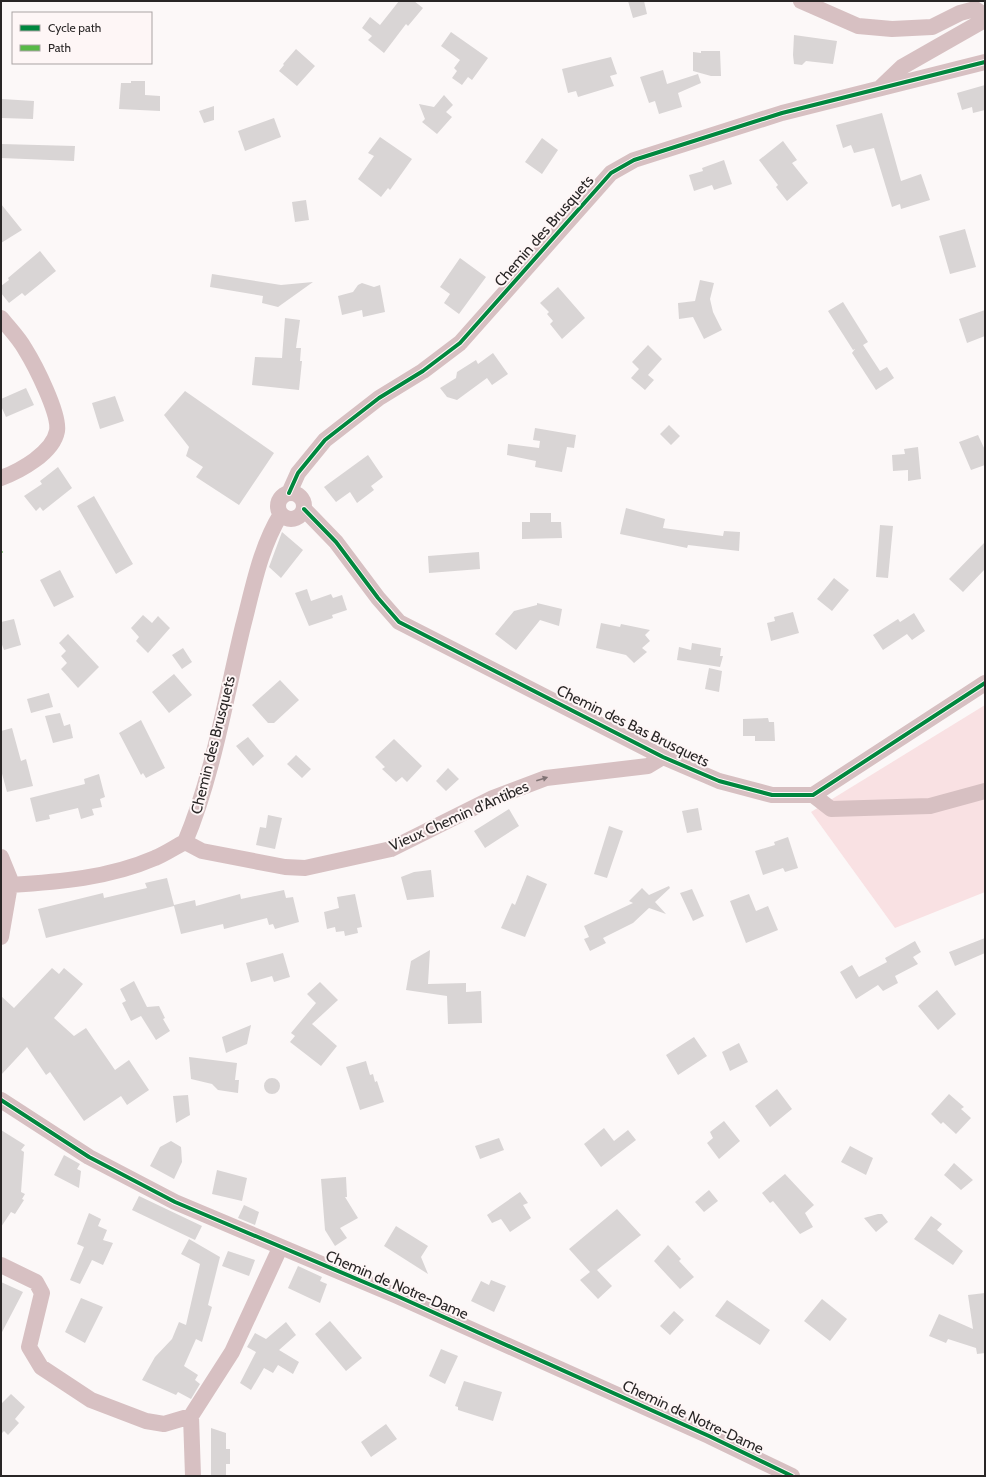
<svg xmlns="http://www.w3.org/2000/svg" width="986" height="1477" viewBox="0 0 986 1477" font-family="Cabin,sans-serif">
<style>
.green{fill:#f9e1e3}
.building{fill:#d9d5d5}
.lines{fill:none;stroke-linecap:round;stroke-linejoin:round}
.street{stroke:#d7c0c2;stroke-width:16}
.quiet{stroke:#58b947;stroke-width:3;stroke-dasharray:6 3;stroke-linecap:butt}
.cycleway-casing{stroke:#fef6f6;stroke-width:6}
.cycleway{stroke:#00873e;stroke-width:4}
.oneway{fill:#807374}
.labels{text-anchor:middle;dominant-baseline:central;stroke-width:4;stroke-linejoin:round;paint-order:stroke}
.street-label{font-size:15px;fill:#292626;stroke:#fef6f6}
</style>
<rect width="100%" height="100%" fill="#fcf8f8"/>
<!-- green -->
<path class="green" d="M985 705V892L895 928 811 812Z"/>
<!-- building -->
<path class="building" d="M399 1H414L423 8 408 26 406 24 384 53 368 40 372 36 362 28 370 17 380 25Z
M628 1H644L647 14 633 18Z
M451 32 488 58 472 80 468 77 462 85 452 78 457 71 454 68 460 60 441 46Z
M794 35 837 41 833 64 806 61 802 65 794 64 793 55Z
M296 49 315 66 297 86 279 71 284 65 283 64Z
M701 51H720L721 76H711L693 71V52L701 53Z
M611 57 617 74 610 76 614 86 578 97 576 91 568 93 562 69Z
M663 70 667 84 698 74 701 83 678 93 682 107 659 114 655 101 649 103 640 77Z
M131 81H145V95L160 96V111L119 109 121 83H131Z
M985 85V110L973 113 972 107 962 110 957 93Z
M444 95 453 105 446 112 452 117 437 134 422 122 425 119 419 104 434 107Z
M2 99 34 101 33 119 2 118Z
M214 106V120L204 123 199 111Z
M882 113 901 181 921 174 930 200 901 209 900 204 892 207 874 148 854 153 851 145 843 148 836 125Z
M274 118 281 137 245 151 238 131Z
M380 137 412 159 390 190 388 188 381 197 358 179 374 156 368 153Z
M542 138 558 150 542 174 525 162Z
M783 141 797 160 792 163 808 183 787 201 776 187 778 185 759 160Z
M1 144 75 146 74 161 1 158Z
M724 160 732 184 714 190 712 185 694 191 689 175 703 171 702 168Z
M306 200 309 220 295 222 292 202Z
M1 204 22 230 1 243Z
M965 229 976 267 950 274 939 236Z
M40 251 56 271 25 296 22 293 9 303 1 293V286L9 280 8 278Z
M460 258 486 277 459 314 444 303 450 294 440 287Z
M212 274 281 285 313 282 278 307 262 303 263 296 210 287Z
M700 280 714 283 710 299 713 312 722 330 704 339 693 317 679 319 678 303 695 301Z
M362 283 374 287 380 285 385 312 363 317 362 310 342 315 338 296 353 292 358 285Z
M558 287 585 318 562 339 550 324 553 321 547 314 549 312 540 303Z
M843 302 868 342 863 345 880 371 887 367 894 378 876 390 852 353 855 349 853 350 828 311Z
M985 310V336L967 343 959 319Z
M285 318 300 320 296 348H301L300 361H302L299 390 252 385 255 357 282 358Z
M648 345 662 359 648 375 654 380 645 390 631 378 639 369 632 362Z
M493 353 508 374 492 385 487 378 457 400 447 397 440 388 456 378 457 372 476 360 478 364Z
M26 388 34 405 6 417 1 406V399Z
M185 391 274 453 239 505 196 477 203 467 186 456 189 447 164 415Z
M115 396 124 421 100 429 92 403Z
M669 425 680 436 671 445 660 434Z
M535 428 576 435 574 448 567 447 562 472 535 467 536 461 507 455 508 444 539 448 540 441 533 440Z
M978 435 985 450V465L971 470 959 442Z
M918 447 921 479 908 481V470L893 471 892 455 905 454 904 449Z
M368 455 383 477 371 486 374 490 357 503 350 492 336 502 324 487Z
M58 467 72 488 43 511 40 507 36 511 24 496 42 484 40 481Z
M94 496 133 564 116 574 77 506Z
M626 508 665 519 663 528 723 536 724 531 740 532 739 551 688 545 687 548 620 534Z
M530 513H551V522H561L562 538 522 539V522H530Z
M880 525 893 526 888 578 876 577Z
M282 532 303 550 281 578 269 567Z
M985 542V569L963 592 949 579Z
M479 552 480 569 429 573 428 556Z
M60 570 74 597 54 607 40 580Z
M834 578 849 590 832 611 817 599Z
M307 589 311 601 331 594 333 598 342 595 347 610 332 615 333 618 309 626 295 593Z
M537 603 562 609 559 626 540 620 516 650 495 634 514 611 537 605Z
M793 612 799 633 771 641 767 623 775 621 774 617Z
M914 613 925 631 912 640 907 634 883 650 873 635 898 619 900 622Z
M143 615 152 623 158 616 170 628 148 653 136 641 139 637 131 628Z
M14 619 21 645 4 650 1 642V622Z
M601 623 620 627 621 624 650 630 645 635 650 641 642 648 647 652 634 663 626 655 596 648Z
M68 634 99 667 78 688 61 669 67 663 61 656 66 651 59 643Z
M692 643 721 648 720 656H723L720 667 677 660 679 647 691 650Z
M183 648 192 662 182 669 172 655Z
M709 668 722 671 719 692 705 689Z
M174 674 192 695 169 713 152 692Z
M280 680 299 700 274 723H268L252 705Z
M49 693 53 707 31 713 27 699Z
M60 713 64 726 70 724 73 738 53 743 45 716Z
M768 718 769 722H774L775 741H755V736H743V719Z
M141 720 165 768 146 778 143 773 141 775 119 733Z
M12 728 21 761 26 759 33 786 7 792 1 770V731Z
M248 737 264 756 253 766 236 746Z
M394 739 422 766 407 782 402 777 396 782 382 769 385 767 375 757Z
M296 755 311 769 302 778 287 764Z
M448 768 459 779 446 791 436 781Z
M99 774 105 797 100 799 102 807 92 809 94 815 81 819 78 808 49 815 50 819 36 822 30 798 85 784 84 779Z
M698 808 702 830 687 833 682 811Z
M509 809 519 826 485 848 474 831Z
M268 815 282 818 275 849 256 845 260 827 266 828Z
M609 826 623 831 607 878 594 874Z
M788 837 798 868 785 872 783 868 763 875 755 851 775 845 774 842Z
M431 870 434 897 407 900 401 877 414 872Z
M527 875 547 884 525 937 501 928 512 903 515 905Z
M167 878 174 905 195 900 196 906 240 894 241 899 284 890 286 898 293 897 299 922 275 929 273 924 269 925 267 918 224 929 223 924 181 934 174 906 46 938 38 909 103 893 104 898 147 888 145 883Z
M669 886 670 888 655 902 666 914 649 908 633 923 603 938 606 943 590 951 584 939 589 937 584 926 633 903 629 901 642 888 649 895Z
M692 889 704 916 693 921 680 893Z
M355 894 362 927 357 928 358 933 345 936 344 931 336 932 335 927 327 929 324 912 339 908 337 897Z
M749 894 756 911 768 906 778 930 746 943 730 901Z
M985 938V953L955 966 949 952Z
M915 941 921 952 913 957 918 964 895 976 898 983 883 991 878 985 856 999 840 972 852 965 859 977 887 962 885 958Z
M430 950 428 984 466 983V992L481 991 482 1023 448 1024 447 996 406 990 411 961Z
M283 953 290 977 274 982 272 976 251 982 246 963Z
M52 968 59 974 64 968 83 984 54 1018 74 1036 86 1028 115 1070 129 1060 149 1090 127 1105 121 1096 84 1121 50 1072 46 1075 27 1047 1 1075V996L14 1008Z
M134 981 147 1007 159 1006 165 1018 163 1019 170 1031 156 1040 141 1016 131 1021 122 1003 126 1001 120 989Z
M320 982 338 1000 312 1024 337 1046 321 1066 290 1042 295 1036 291 1033 316 1003 307 994Z
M937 990 956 1014 938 1030 918 1006Z
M251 1025 247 1044 226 1053 222 1037Z
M694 1037 707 1056 678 1075 666 1055Z
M739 1043 748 1062 730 1071 722 1052Z
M189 1057 237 1063 235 1080H239L238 1093 218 1090 212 1084 191 1079Z
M366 1061 370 1075 373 1074 375 1082 377 1081 384 1102 360 1110 346 1067Z
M264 1086a8 8 0 1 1 16 0a8 8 0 1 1-16 0Z
M777 1089 792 1109 770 1127 755 1106Z
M949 1094 964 1107 961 1109 971 1118 956 1134 943 1122 941 1124 931 1114Z
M188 1095 190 1115 176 1123 173 1096Z
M724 1121 740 1141 719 1159 707 1143 713 1138 710 1132Z
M604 1128 614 1141 628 1130 636 1140 601 1167 584 1144Z
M1 1130 25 1145 21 1150 24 1152 21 1192 25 1194 22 1199 24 1200 15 1214 11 1212 1 1227Z
M499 1138 504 1150 480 1159 475 1146Z
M171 1141 181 1147 182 1162 174 1179 150 1166 160 1147Z
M850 1146 873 1158 866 1175 841 1162Z
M64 1155 80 1164 77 1169 81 1171 79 1188 54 1175Z
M954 1163 973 1180 961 1190 944 1175Z
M217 1170 247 1178 242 1201 212 1194Z
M785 1174 814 1205 805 1213 813 1227 800 1234 773 1201 770 1203 762 1193Z
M346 1177 347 1197H345L358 1218 340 1228 347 1238 335 1246 325 1230 321 1179Z
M709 1190 718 1201 704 1212 695 1202Z
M520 1192 528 1203 523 1205 531 1218 510 1232 501 1219 492 1223 487 1215Z
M139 1196 202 1226 195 1240 132 1210Z
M244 1205 259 1212 255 1225 238 1218Z
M617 1209 641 1235 597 1270 612 1286 598 1299 580 1280 590 1272 569 1249Z
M89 1213 101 1219 98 1226 107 1230 103 1240 113 1243 103 1265 92 1260 80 1284 70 1280 84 1247 77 1244Z
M878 1214H882L888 1222 876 1232 864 1218Z
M931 1216 942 1224 937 1230 963 1251 953 1265 914 1239Z
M396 1226 428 1246 421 1257 428 1274 384 1246Z
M189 1239 220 1257 208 1305 212 1307 202 1342 196 1339 184 1366 198 1375 195 1380 200 1384 191 1399 178 1392 176 1395 142 1380 155 1357 172 1339 179 1322 186 1325 200 1264 181 1254Z
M668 1245 681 1259 679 1261 694 1277 680 1289 654 1261Z
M228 1251 255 1260 249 1276 222 1266Z
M298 1266 322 1277 320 1281 327 1284 320 1303 288 1288Z
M491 1280 506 1286 494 1312 471 1301 481 1281 489 1285Z
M1 1282 23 1292 1 1334Z
M985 1293V1353L977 1354 976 1348 948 1339 946 1343 929 1336 939 1314 973 1329 968 1295Z
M81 1298 103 1307 85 1343 65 1332Z
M822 1299 847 1319 830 1341 804 1321Z
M727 1300 770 1330 760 1345 715 1316Z
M674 1311 684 1320 670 1335 660 1326Z
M330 1321 362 1358 346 1371 315 1334Z
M286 1322 296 1335 279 1350 299 1362 293 1374 278 1365 273 1373 264 1368 251 1390 240 1383 256 1352 247 1347 255 1333 266 1339Z
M441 1349 458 1356 445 1384 429 1376Z
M464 1381 502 1392 493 1421 458 1410V1407L455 1406Z
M11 1394 25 1407 15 1419 19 1423 8 1435 4 1431 1 1434V1404Z
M386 1424 397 1439 371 1457 361 1442Z
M211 1428 226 1433V1449H230V1464H226V1476H211Z"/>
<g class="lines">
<!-- street -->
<path class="street" d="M801 1 858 26 892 29 932 27 960 13 975 9 981 13V22L902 67 880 88
M1 318C9 328 19 338 25 349 35 365 60 414 57 431 53 453 20 471 1 478
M278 506a13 13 0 1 1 26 0a13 13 0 1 1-26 0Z
M289 493 298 473 325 440 379 398 423 371 460 343 611 173 634 160 782 113 985 62
M304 509 336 542 378 598 399 622 663 757 719 781 772 795H813L985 683
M813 795 831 809 930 806 985 791
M185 842 202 851 285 867 305 868 391 849 493 798 546 778 648 766 663 757
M1 857 10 879V885L1 937
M10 885C59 882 109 878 155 858 165 854 175 847 185 842 213 776 226 696 243 626 253 588 260 548 281 514
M1 1100 89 1157 175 1202 397 1296 709 1436 792 1476
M1 1265 36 1282 42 1293 29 1347 41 1367 91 1400 146 1421 164 1424 191 1416
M193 1476 191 1416 232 1352 280 1248"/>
<!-- quiet -->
<path class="quiet" d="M1 551V553"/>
<defs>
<path id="cycleway" d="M289 493 298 473 325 440 379 398 423 371 460 343 611 173 634 160 782 113 985 62
M304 509 336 542 378 598 399 622 663 757 719 781 772 795H813L985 683
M1 1100 89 1157 175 1202 397 1296 709 1436 792 1476"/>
</defs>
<!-- cycleway casing -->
<use href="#cycleway" class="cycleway-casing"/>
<!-- cycleway -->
<use href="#cycleway" class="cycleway"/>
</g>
<!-- one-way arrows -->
<defs><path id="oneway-solid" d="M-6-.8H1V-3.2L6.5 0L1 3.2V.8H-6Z"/></defs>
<use class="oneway" href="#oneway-solid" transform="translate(542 779) rotate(-17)"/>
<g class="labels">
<!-- street labels -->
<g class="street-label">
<text transform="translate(544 231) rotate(-49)">Chemin des Brusquets</text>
<text transform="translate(633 726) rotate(26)">Chemin des Bas Brusquets</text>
<text transform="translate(213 745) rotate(-76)">Chemin des Brusquets</text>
<text transform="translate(459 816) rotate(-24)">Vieux Chemin d'Antibes</text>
<text transform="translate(397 1285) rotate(23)">Chemin de Notre-Dame</text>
<text transform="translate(693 1417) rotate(25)">Chemin de Notre-Dame</text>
</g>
</g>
<!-- border -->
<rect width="986" height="1477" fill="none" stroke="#292626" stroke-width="4"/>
<!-- legend -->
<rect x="12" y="12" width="140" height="52" fill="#fef6f6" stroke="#a9a3a3"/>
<rect x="20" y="25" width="20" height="6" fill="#00873e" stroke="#a9a3a3"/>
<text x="48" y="32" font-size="12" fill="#292626">Cycle path</text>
<rect x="20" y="45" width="20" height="6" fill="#58b947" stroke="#a9a3a3"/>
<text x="48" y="52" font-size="12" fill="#292626">Path</text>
</svg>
